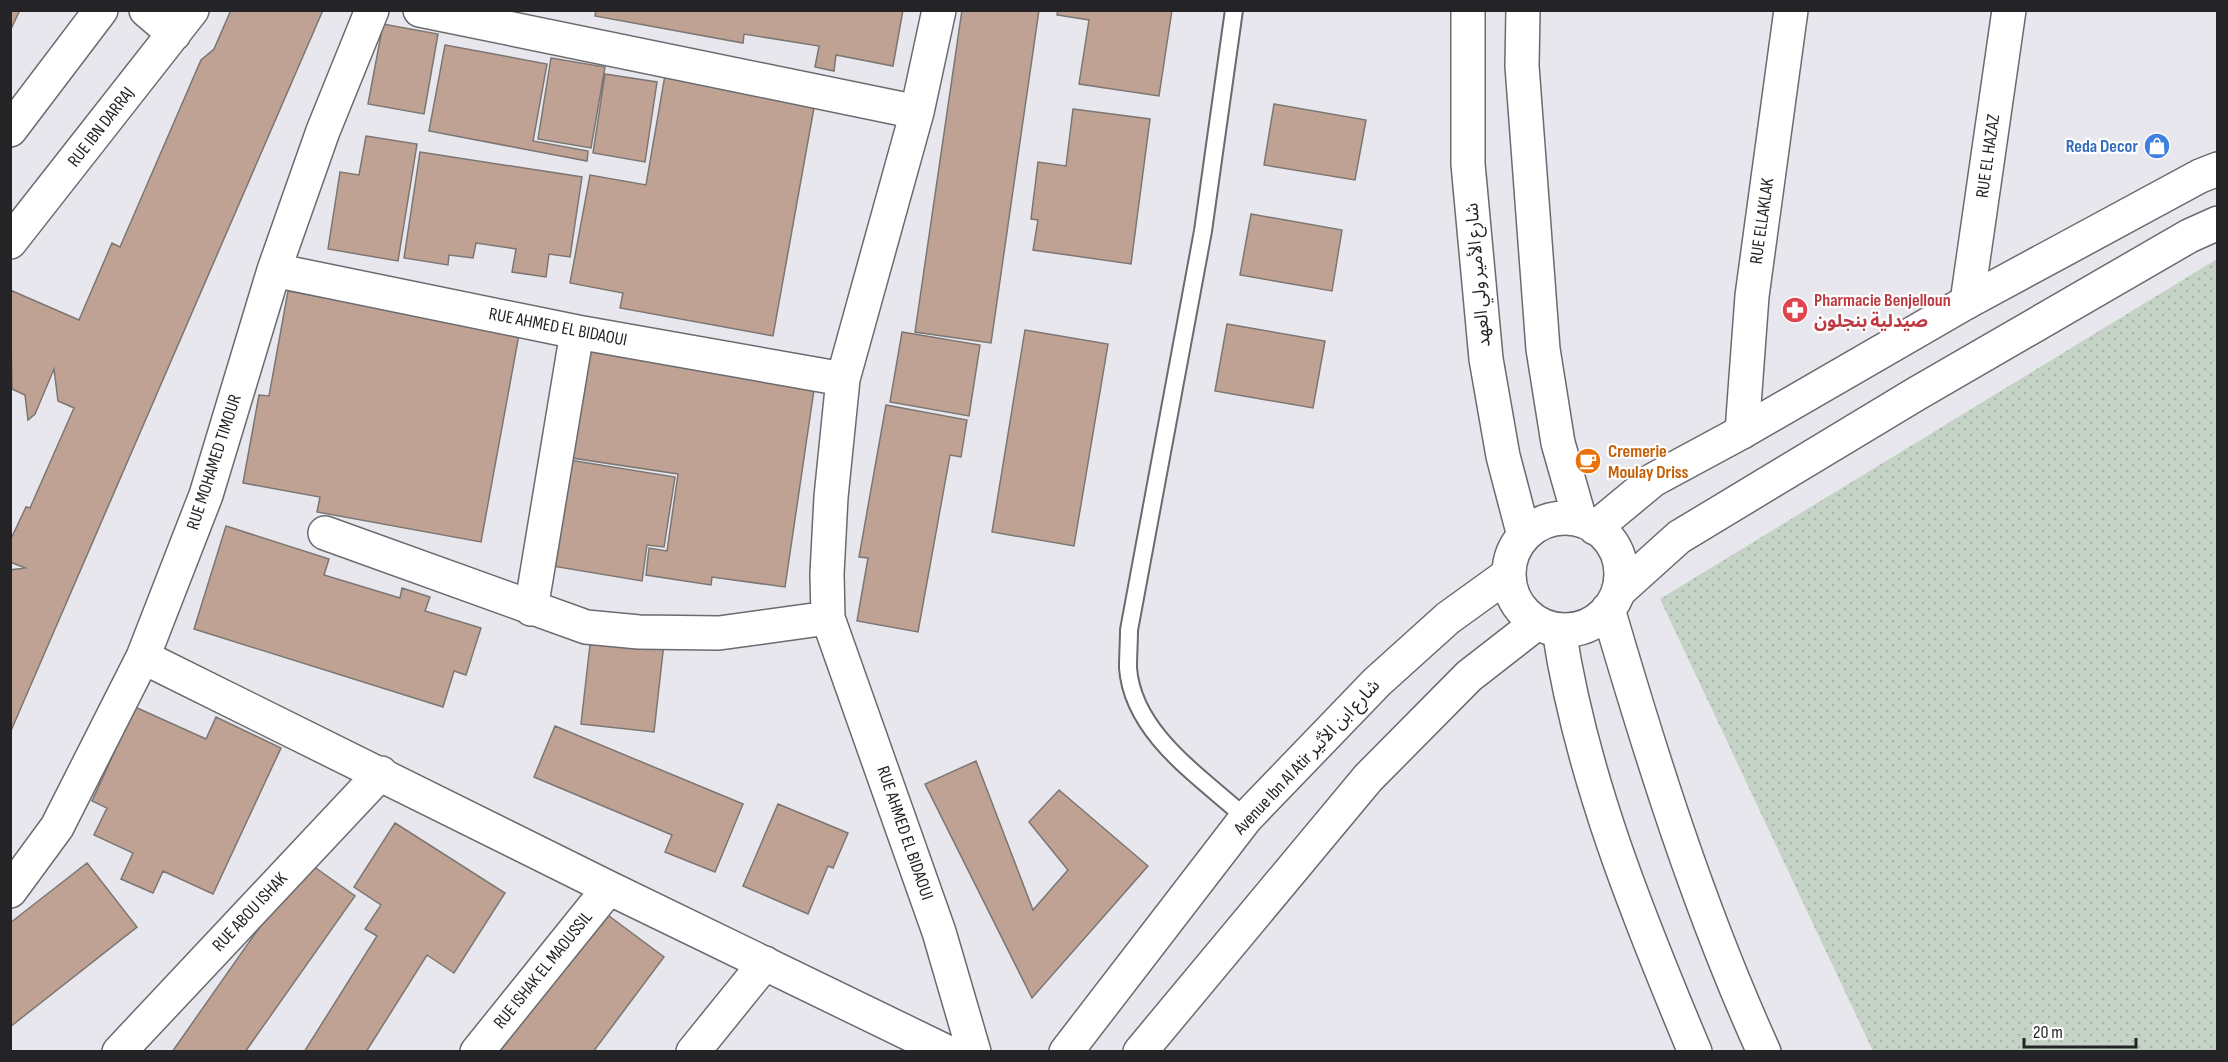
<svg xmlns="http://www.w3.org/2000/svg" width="2228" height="1062" viewBox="0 0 2228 1062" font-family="'Sofia Sans Condensed','Noto Sans Arabic',sans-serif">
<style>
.park{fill:url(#park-dots)}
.building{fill:#bfa293;stroke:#7c7673;stroke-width:1.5}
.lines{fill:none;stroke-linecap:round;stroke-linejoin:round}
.lane-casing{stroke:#6a6a6f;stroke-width:20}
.street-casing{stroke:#6a6a6f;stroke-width:36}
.secondary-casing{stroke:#6a6a6f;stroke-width:36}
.lane{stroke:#fff;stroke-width:16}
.street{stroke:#fff;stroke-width:33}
.secondary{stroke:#fff;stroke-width:33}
.labels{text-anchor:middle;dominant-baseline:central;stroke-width:4.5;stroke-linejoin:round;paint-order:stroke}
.street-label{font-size:18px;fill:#242426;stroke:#fff}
.shop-label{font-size:18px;font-weight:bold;fill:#366cbe;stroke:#fff;text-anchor:end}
.health-label{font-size:18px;font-weight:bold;fill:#be3a42;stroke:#fff;text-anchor:start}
.food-label{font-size:18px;font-weight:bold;fill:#c56008;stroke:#fff;text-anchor:start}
</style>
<defs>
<pattern id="park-dots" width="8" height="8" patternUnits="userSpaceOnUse" patternTransform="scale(1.5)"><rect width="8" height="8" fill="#c4d3c5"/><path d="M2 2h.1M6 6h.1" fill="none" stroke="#a8b5a9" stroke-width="1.8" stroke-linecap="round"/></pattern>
</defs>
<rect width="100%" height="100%" fill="#e7e7ed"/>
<!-- park -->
<path class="park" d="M2217 259V1051H1873L1660 599Z"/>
<!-- building -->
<path class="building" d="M10 10H20L10 31Z
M231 10H323L10 733V570L25 568 10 562V541L26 507 30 508 74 408 58 401 54 369 35 414 28 420 25 395 12 389 10 290 79 320 112 243 120 247 201 60 214 49Z
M596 10H903L893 66 836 55 834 71 815 67 819 46 744 34 743 43 595 16Z
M962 10H1039L991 343 915 332Z
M1058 10H1172L1159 96 1079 84 1089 20 1057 15Z
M383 24 438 34 424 114 368 104Z
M445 45 547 64 533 141 588 151 587 161 429 131Z
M551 58 605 67 591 148 538 139Z
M605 74 657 82 645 162 593 153Z
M665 75 815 102 773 336 620 308 623 293 570 283 590 175 646 185Z
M1274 104 1366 120 1355 180 1264 165Z
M1073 109 1150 119 1131 264 1033 250 1038 220 1031 219 1038 162 1066 166Z
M366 136 417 144 398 261 328 249 340 172 359 175Z
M420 152 582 177 570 257 549 254 546 277 512 272 516 249 476 243 473 258 449 255 448 265 404 258Z
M1251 214 1342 230 1332 291 1240 275Z
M288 291 410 313 520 329 481 542 317 512 320 497 243 483 259 395 269 396Z
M1227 324 1325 341 1313 408 1215 391Z
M1025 330 1108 344 1074 546 992 532Z
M902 332 980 345 969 416 890 402Z
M588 351 815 383 785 587 712 577 711 585 646 575 649 548 667 551 678 474 572 458Z
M886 405 967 420 961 457 950 455 918 632 857 621 868 558 859 557Z
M563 459 675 477 664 547 647 545 642 581 546 565Z
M226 526 329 559 324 575 400 598 402 588 430 597 425 611 481 628 466 675 454 671 443 707 194 629Z
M591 636 664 643 654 732 581 724Z
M135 707 206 739 216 717 281 748 213 894 163 871 153 893 121 879 133 853 94 835 107 808 92 801Z
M555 726 743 804 715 872 665 852 672 835 534 777Z
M976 761 1033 910 1068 870 1029 822 1059 790 1148 866 1032 998 925 784Z
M778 804 848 833 833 868 828 866 808 914 743 886Z
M395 823 505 893 454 973 427 955 366 1052H304L377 936 365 929 381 905 354 887Z
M306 861 355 896 245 1052H172Z
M87 863 137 927 10 1027V923Z
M601 910 664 957 593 1052H496Z"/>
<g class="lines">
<defs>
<path id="lane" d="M1234 10 1203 231 1129 630C1129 642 1128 655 1128 668 1133 734 1201 777 1246 818"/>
<path id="street" d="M146 10 174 34
M420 10 917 112
M939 10 917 112 843 379 831 497 827 574 828 618 939 932 974 1052
M10 130 101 10
M10 242 192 10
M274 270 577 332 843 379
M1967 302 2009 10
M1742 432 1752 296 1791 10
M325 533 586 627 639 632 719 633 828 618
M531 609 577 332
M143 657 609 888 947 1052
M10 891 57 827 143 657 206 495 274 270 323 131 372 10
M119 1052 381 773
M477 1052 609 888
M693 1052 765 963"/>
<path id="secondary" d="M1468 10V164L1486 359 1503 456 1524 536
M1523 10 1522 66 1543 349 1558 443 1580 520
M1509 574a56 56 0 1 1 112 0a56 56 0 1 1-112 0Z
M1595 528 1653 480 1742 432 1967 302 2200 176 2218 169
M1618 592 1679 537 1916 394 2189 236 2218 223
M1608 609C1652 759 1699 909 1764 1052
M1559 630C1581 776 1638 916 1695 1052
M1066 1052 1246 818 1377 682 1448 618 1509 574
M1140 1052 1368 778 1469 676 1537 623"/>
</defs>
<!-- lane casing -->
<use href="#lane" class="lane-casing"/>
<!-- street casing -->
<use href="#street" class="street-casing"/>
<!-- secondary casing -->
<use href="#secondary" class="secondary-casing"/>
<!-- lane -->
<use href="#lane" class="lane"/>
<!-- street -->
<use href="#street" class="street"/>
<!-- secondary -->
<use href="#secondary" class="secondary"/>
</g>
<!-- icons -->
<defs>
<symbol id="shop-disc" viewBox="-11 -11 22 22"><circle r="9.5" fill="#3f7fe0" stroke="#fff"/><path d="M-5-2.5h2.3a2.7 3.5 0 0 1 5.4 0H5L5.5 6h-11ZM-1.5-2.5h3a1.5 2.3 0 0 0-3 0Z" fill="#fff"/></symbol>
<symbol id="pharmacy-disc" viewBox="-11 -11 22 22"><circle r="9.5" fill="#e0444e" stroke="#fff"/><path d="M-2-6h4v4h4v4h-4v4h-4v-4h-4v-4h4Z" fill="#fff"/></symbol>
<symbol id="cafe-disc" viewBox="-11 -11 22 22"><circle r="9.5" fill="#e8710a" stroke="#fff"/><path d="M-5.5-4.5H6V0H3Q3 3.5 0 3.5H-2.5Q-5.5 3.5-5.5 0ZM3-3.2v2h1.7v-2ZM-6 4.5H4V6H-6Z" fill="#fff"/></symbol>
</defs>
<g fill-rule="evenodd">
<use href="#shop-disc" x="2142" y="131" width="30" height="30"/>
<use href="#pharmacy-disc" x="1780" y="295" width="30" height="30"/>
<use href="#cafe-disc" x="1573" y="446" width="30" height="30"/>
</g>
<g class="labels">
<!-- street labels -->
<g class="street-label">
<text transform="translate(101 127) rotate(-52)">RUE IBN DARRAJ</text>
<text transform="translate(1988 156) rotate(-82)">RUE EL HAZAZ</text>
<text transform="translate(1762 221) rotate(-82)">RUE ELLAKLAK</text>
<text transform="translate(1478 275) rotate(-95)">شارع الأمير ولي العهد</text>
<text transform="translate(558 327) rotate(11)">RUE AHMED EL BIDAOUI</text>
<text transform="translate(214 462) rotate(-72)">RUE MOHAMED TIMOUR</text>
<text transform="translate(1307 757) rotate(-47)">Avenue Ibn Al Atir شارع ابن الأثير</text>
<text transform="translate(905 833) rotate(71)">RUE AHMED EL BIDAOUI</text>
<text transform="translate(250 912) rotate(-47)">RUE ABOU ISHAK</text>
<text transform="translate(543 970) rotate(-51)">RUE ISHAK EL MAOUSSIL</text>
</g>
<!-- shop labels -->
<g class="shop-label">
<text x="2138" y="146">Reda Decor</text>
</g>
<!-- health labels -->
<g class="health-label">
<text x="1814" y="300">Pharmacie Benjelloun<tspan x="1814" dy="21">صيدلية بنجلون</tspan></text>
</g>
<!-- food labels -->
<g class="food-label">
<text x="1608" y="451">Cremerie<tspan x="1608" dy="21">Moulay Driss</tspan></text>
</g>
</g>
<!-- border -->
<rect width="2228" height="1062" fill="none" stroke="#242426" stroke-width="24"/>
<!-- scale -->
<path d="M2024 1038v9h112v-9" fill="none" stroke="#242426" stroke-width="3"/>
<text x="2033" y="1038" font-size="18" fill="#242426" stroke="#ffffff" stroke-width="4.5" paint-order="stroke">20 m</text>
</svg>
